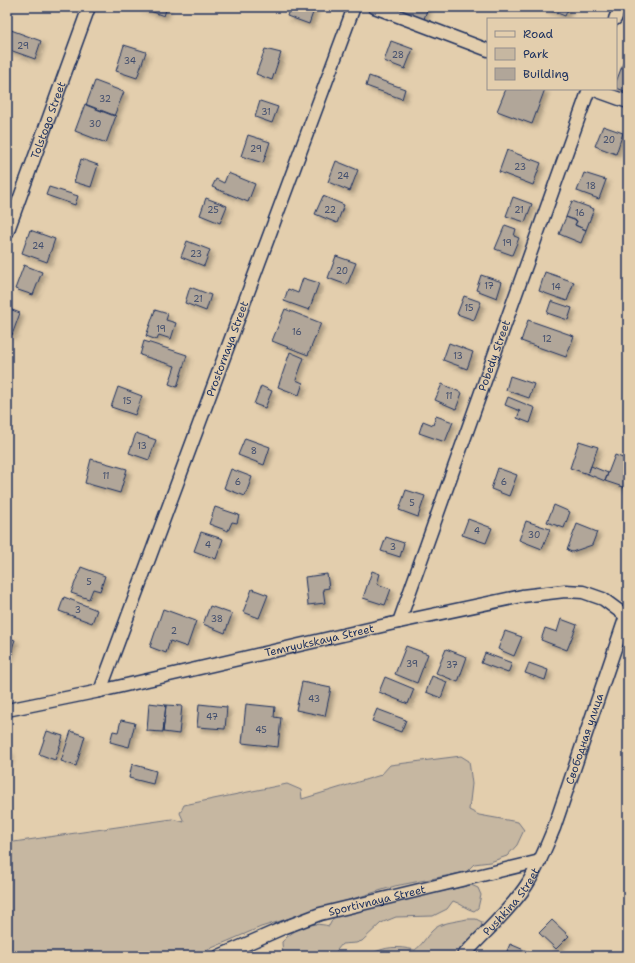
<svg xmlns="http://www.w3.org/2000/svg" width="635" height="963" viewBox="0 0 635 963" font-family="'Shantell Sans',sans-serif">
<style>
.green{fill:#c6b7a1;stroke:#707380}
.building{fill:#b1a699;stroke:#1b2f5e;filter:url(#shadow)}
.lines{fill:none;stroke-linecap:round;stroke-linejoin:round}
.street-casing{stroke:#1b2f5e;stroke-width:15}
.street{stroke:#e3cead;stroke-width:12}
.labels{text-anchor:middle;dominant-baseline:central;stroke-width:3;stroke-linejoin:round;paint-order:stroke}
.number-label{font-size:9px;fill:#404d6d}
.street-label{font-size:11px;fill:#1b2f5e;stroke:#e3cead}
</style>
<defs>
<filter id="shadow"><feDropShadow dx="3.5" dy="3.5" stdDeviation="2" flood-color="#0004"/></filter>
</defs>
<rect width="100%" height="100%" fill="#e3cead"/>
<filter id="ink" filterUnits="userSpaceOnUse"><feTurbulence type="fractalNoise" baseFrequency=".025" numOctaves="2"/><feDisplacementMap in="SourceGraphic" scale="8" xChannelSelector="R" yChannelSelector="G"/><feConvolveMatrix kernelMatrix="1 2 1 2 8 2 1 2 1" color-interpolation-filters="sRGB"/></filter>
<g filter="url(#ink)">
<!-- green -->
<path class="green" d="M461 756 469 761 472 784 469 810 479 815 518 822 524 830 517 845 507 856 490 862 474 864 466 872 395 886 261 927 193 956H7V843L172 819 184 822 180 813 184 805 287 784 301 790 302 799 381 775 390 765Z
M471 885 478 888 481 895 478 908 474 911C466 909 460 903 453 901L447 909 433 916 396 917 381 923 362 941 356 943 342 944 332 956H283L282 942C295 928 310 921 329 926L335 915Z
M467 919H476L482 922 481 928 456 956H369V955C386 946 397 946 415 950 423 944 425 938 432 931 440 922 455 922 467 919Z"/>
<!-- building -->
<path class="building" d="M139 7H167L164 16Z
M290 7H315L309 24 287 16Z
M397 7H428L424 19 396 9Z
M542 7H569L565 16Z
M11 30 41 41 35 59 7 49V42Z
M391 41 413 49 405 69 384 61Z
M124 45 146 52 137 78 116 71Z
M265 49 281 53 272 80 256 74Z
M624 61 628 63V92L616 88V82Z
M369 76 405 89 402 99 366 86Z
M95 81 124 92 114 116 86 105Z
M506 89H545L532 124 497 111Z
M260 101 278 107 272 123 255 117Z
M85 104 116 116 106 143 75 131Z
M603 126 623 133 616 154 595 146Z
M248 135 270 142 263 163 241 156Z
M507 150 541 163 533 185 499 172Z
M81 159 98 165 91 187 74 182Z
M336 161 358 170 350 191 328 182Z
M228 173 255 184 248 202 212 187 216 179 224 183Z
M584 173 606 180 599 199 577 191Z
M628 185V200L623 198Z
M49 187 78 196 75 205 46 195Z
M323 196 344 205 337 223 315 214Z
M513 197 532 204 525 222 506 216Z
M206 198 227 206 220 223 200 215Z
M572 201 594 209 586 230 575 225 577 221 566 217Z
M566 217 577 221 575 225 586 230 581 243 559 234Z
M505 225 516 229 514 236 519 238 512 255 495 249Z
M30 230 55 239 47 262 22 253Z
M187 241 210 250 204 266 181 257Z
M336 256 356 263 347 285 328 278Z
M24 265 42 272 33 295 15 289Z
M545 272 574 282 567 301 539 291Z
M481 275 502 282 497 298 476 290Z
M303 278 319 283 309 310 284 301 288 289 298 293Z
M190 287 211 295 206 311 185 303Z
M464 296 481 302 474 320 457 314Z
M551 301 572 308 568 320 547 313Z
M7 308 20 313 12 335 7 333Z
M285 309 321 323 308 355 272 341Z
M155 310 168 314 166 320 176 323 171 339 159 335 157 340 146 336Z
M528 320 574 336 566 357 521 341Z
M144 341 187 355 177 387 169 384 175 366 140 355Z
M449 343 473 352 467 369 443 360Z
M290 352 304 358 296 380 303 383 299 395 278 387Z
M510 376 534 384 529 398 506 390Z
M442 384 462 393 456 409 435 400Z
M261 386 272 391 265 408 254 404Z
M118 387 142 396 135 415 111 407Z
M508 397 535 408 530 423 517 418 520 411 505 405Z
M436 416 453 422 445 442 419 433 423 421 433 425Z
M136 433 156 440 149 460 129 453Z
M245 438 270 447 264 465 238 455Z
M579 441 598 447 588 474 570 468Z
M615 455 628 460V482L626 488 605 481Z
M91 459 127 469 120 493 85 483Z
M591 466 608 473 605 481 588 474Z
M498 468 517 475 509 496 491 489Z
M231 469 252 477 245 496 224 488Z
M406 490 425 496 418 517 399 510Z
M554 505 570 512 564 528 547 522Z
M215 507 239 515 237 523 232 522 228 531 209 524Z
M468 519 492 528 486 543 462 535Z
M526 521 550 529 542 549 519 540Z
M577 524 597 532 592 545 572 552 567 550Z
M201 532 223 539 216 559 194 551Z
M386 537 404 543 400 557 381 551Z
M81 567 105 576 100 591 93 589 89 599 71 593Z
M372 571 380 574 377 584 391 589 385 605 363 598Z
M327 574 329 588 323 589 325 603 308 605 305 577Z
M252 589 268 595 259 618 243 612Z
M64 597 97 610 92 623 59 611Z
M210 606 232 614 225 633 203 624Z
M163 609 196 621 187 647 170 641 166 653 150 647Z
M561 619 577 625 567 650 541 640 545 628 557 632Z
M505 631 522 637 514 656 498 649Z
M7 637 15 640 7 662Z
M406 646 428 654 417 683 395 674Z
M446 649 467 657 458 682 436 673Z
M485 653 512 663 508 673 481 663Z
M529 663 548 670 545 680 525 673Z
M432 676 447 682 441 698 426 692Z
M385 677 414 689 408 704 379 692Z
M302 682 331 688 325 716 296 710Z
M149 703 166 705 163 732 147 731Z
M199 704 227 707 225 729 197 727Z
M246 704 275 707 274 717 281 718 278 747 242 743Z
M166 705 182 706 179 734 163 732Z
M377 709 406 720 401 732 372 721Z
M121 720 135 723 129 747 110 742 113 731 118 732Z
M47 731 63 736 55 760 39 754Z
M71 731 85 736 76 766 61 761Z
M7 751 10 752 7 763Z
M132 764 156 771 153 784 129 778Z
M552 920 569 936 556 949 539 933Z
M510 944 531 953 530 956H505Z"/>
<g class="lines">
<defs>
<g id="street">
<path d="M374 7 488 50"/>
<path d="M615 19 620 7"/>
<path d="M592 89 628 102"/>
<path id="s1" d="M7 233 89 7"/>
<path id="s2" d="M399 622 589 89"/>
<path id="s3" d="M100 691 354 7"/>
<path id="s4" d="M7 710 100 691 399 622 522 596 565 591 583 592 603 599 626 616H628"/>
<path id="s5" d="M219 956 283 928 320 914 540 861"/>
<path id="s6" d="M463 956C483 934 510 910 526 886 538 868 546 847 554 828L626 616"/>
</g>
</defs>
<!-- street casing -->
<use href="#street" class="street-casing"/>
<!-- street -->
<use href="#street" class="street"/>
</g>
</g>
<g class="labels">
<!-- number labels -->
<g class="number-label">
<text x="23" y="46">29</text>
<text x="398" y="55">28</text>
<text x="130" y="61">34</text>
<text x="105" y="99">32</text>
<text x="266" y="112">31</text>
<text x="95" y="124">30</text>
<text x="609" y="140">20</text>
<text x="256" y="149">29</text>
<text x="520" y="167">23</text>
<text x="343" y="176">24</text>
<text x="591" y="186">18</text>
<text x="213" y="210">25</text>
<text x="330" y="210">22</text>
<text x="519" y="210">21</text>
<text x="580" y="213">16</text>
<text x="507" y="243">19</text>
<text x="38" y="246">24</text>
<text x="196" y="254">23</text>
<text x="342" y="271">20</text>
<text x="489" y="286">17</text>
<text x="556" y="287">14</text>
<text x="198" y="299">21</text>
<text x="469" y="308">15</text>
<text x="161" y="329">19</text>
<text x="297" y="332">16</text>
<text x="547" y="339">12</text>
<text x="458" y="356">13</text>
<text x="449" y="396">11</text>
<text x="127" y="401">15</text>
<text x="142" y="446">13</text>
<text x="254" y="451">8</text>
<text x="106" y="476">11</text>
<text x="238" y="482">6</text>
<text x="504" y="482">6</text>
<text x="412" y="503">5</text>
<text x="477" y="531">4</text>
<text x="534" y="535">30</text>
<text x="208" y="545">4</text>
<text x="393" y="547">3</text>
<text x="89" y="582">5</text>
<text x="78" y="610">3</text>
<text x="217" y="619">38</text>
<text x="174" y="631">2</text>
<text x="412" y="664">39</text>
<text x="452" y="665">37</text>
<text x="314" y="699">43</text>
<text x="212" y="717">47</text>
<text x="261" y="730">45</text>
</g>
<!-- street labels -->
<g class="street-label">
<text stroke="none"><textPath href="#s1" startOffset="120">Tolstogo Street</textPath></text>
<text stroke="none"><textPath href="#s3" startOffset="365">Prostornaya Street</textPath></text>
<text stroke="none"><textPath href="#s2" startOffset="283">Pobedy Street</textPath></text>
<text stroke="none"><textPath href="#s4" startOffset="320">Temryukskaya Street</textPath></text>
<text stroke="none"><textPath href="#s6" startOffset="253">Свободная улица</textPath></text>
<text stroke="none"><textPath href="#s6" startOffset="73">Pushkina Street</textPath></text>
<text stroke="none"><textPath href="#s5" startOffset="168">Sportivnaya Street</textPath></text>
</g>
</g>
<!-- margin -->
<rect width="635" height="963" fill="none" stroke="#e3cead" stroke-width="24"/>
<rect x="12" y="12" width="611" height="939" fill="none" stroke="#1b2f5e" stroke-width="1.5" filter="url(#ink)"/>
<!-- legend -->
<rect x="487" y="18" width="130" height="72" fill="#e3cead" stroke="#938e8d"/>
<rect x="495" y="31" width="20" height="6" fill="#e3cead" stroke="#938e8d"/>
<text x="523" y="38" font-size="12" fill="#1b2f5e">Road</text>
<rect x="495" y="48" width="20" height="12" fill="#c6b7a1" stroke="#938e8d"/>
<text x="523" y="58" font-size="12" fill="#1b2f5e">Park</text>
<rect x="495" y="68" width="20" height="12" fill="#b1a699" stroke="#938e8d"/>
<text x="523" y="78" font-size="12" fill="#1b2f5e">Building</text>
</svg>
